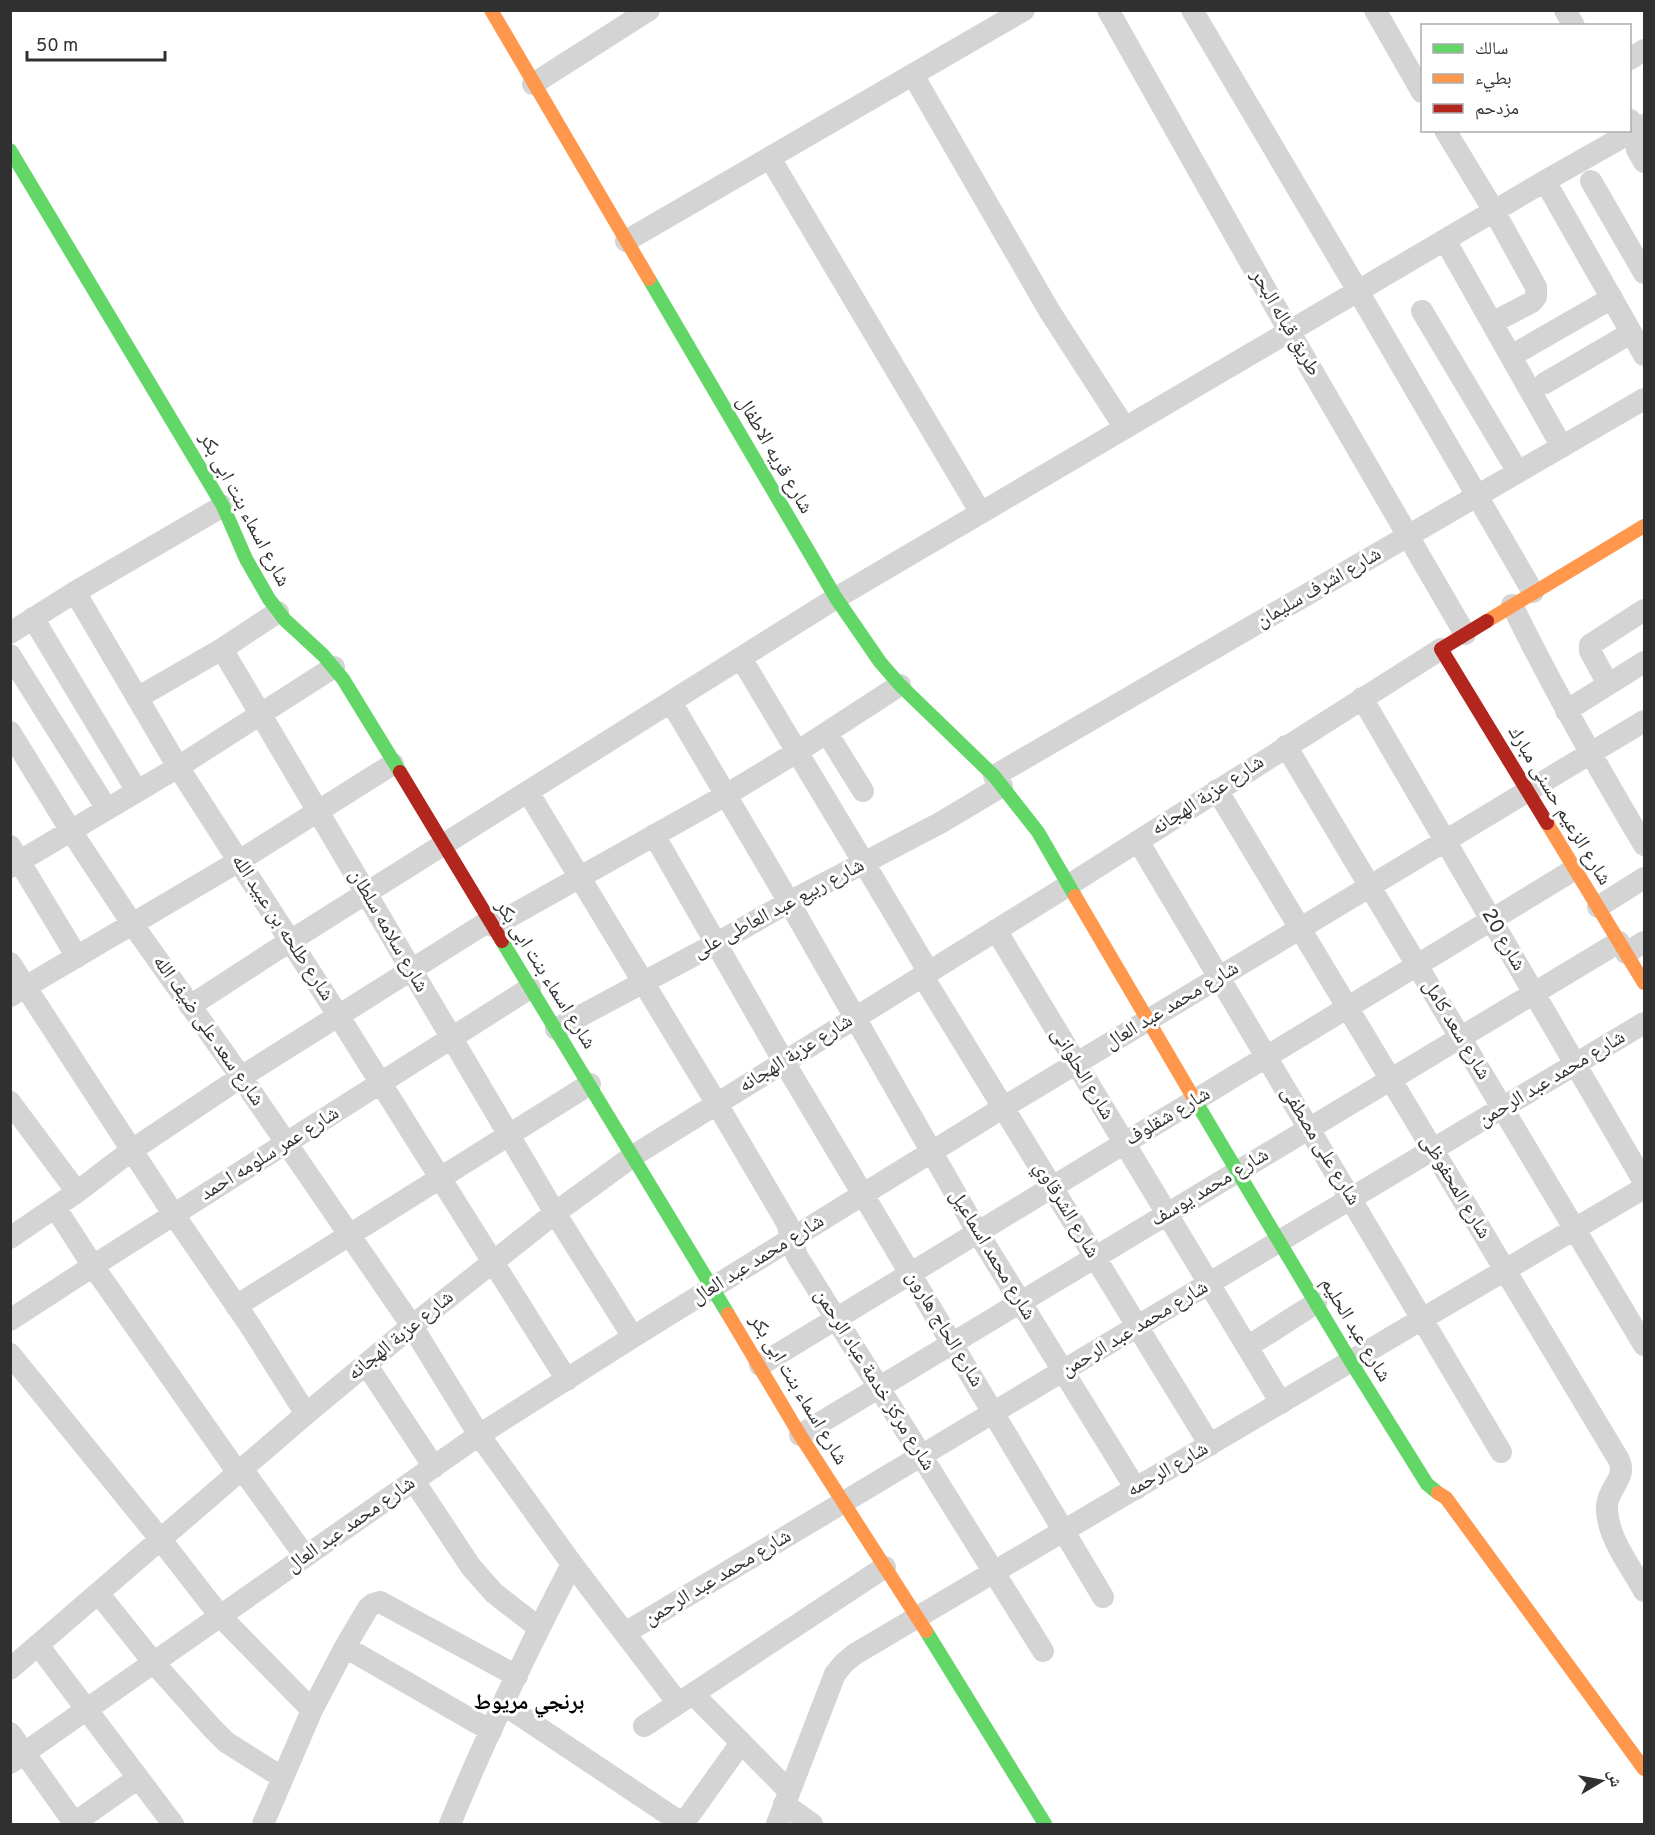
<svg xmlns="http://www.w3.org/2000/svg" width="1655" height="1835" viewBox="0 0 1655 1835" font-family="Overpass,'Noto Naskh Arabic',sans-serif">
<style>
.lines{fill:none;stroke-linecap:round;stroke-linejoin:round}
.street{stroke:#d4d4d4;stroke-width:22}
.fast{stroke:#63d668;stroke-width:14}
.slow{stroke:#ff974d;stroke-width:14}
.jam{stroke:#b3261e;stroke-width:14}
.labels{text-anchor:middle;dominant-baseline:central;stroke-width:6;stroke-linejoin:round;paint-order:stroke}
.street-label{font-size:20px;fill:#303030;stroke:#fff}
.quarter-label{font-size:22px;font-weight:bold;fill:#000;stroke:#fff}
</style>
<rect width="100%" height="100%" fill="#fff"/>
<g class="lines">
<!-- street -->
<path class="street" d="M1108 10 1289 331 1465 634
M1192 10 1358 291 1533 592
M1375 10 1422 92
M1565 10 1574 26
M1630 59 1644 50
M913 75 1050 312 1125 428
M533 84 649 10
M1630 120 1635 130 1637 150 1644 162
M1445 130 1494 211 1536 287V297L1532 302 1492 323
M770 158 981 513
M1545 181 1644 355
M1591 181 1644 273
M1445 240 1562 447
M626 241 1024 10
M1422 311 1518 472
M1511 356 1612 298
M1545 383 1631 333
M75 592 178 767 338 1015 567 1380
M1512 605C1552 687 1597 766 1644 845
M33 618 137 791
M10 633 75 592 223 506
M222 649 555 1213 633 1337
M10 655 107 809
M741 658C803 763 867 866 928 971
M1608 684 1590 651V645L1644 610
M137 698 222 649 278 612
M1362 698 1644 1182
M671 702 789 902 978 1233 1136 1489
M1566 711 1644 662
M10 732 71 831 133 925 241 1077 412 1326 479 1435 572 1564 678 1703
M827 733 863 791
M1286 746 1644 1345
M994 776 1644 399
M1217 790 1619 1460C1628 1479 1605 1489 1607 1511 1609 1540 1631 1567 1644 1591
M528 792 717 1104 787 1223 797 1256 1043 1651
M654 835 784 1062 1103 1597
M1138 841 1501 1452
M10 846 77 957
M10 867 178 767 334 667
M1598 907 1644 878
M493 926 726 795 797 752 900 685
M996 930 1281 1403
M1626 953 1644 942
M10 963 174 1215 249 1324 306 1414
M922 975 1210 1445
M10 996 239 861 393 764
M190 1006 290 941 836 598 1545 181 1644 125
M556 1029 717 943 789 902 940 823 1002 786
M10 1102 77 1192
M55 1207 93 1266 238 1473
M10 1238 77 1192 132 1150 241 1077 489 921
M236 1306 590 1084
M10 1320 93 1266 530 988
M1247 1347 1316 1303
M10 1354 161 1540 220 1616 312 1710
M366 1364 434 1467
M760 1365 1575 869
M800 1435 1619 942
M242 1469 305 1556
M414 1481 471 1567 494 1593 539 1628
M99 1594 154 1663 212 1728 226 1742 283 1778
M625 1633 1644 1023
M38 1645 173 1824
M345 1647 491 1731
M10 1669 306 1414 412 1326 555 1213 633 1156 1069 885 1441 649
M693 1694 789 1791
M503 1704 683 1824
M644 1726 885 1567
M10 1733 75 1824
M10 1763 479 1435 633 1337 1004 1107 1644 721
M784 1804 812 1824
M73 1824 138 1778
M263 1824 312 1710 345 1647 368 1608 373 1604 380 1602 517 1676
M450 1824C486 1736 528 1649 572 1564
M683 1824 741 1743
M777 1824 835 1674 844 1663 855 1654 1644 1188"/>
<!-- fast -->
<path class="fast" d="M10 150 223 506 246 559 269 599 285 620 323 655 343 679 400 772
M649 279 836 598 880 662 900 685 994 776 1038 832 1075 896
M502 941 728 1314
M1196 1102 1351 1362 1427 1484 1438 1493
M926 1631 1045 1824"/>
<!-- slow -->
<path class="slow" d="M491 10 649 279
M1487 621 1644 526
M1547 823 1644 983
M1075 896 1196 1102
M728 1314 800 1435 926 1631
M1438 1493 1446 1498 1644 1769"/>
<!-- jam -->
<path class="jam" d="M1487 621 1441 649 1547 823
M400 772 502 941"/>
</g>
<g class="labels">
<!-- street labels -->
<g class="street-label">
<text transform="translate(1285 323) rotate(60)">طريق قباله البحر</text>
<text transform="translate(774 455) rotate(60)">شارع قريه الاطفال</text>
<text transform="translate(244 510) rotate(62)">شارع اسماء بنت ابى بكر</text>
<text transform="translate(1319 588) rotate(-30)">شارع اشرف سليمان</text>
<text transform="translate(1208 796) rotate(-33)">شارع عزبة الهجانه</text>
<text transform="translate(1559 806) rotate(59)">شارع الزعيم حسنى مبارك</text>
<text transform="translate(779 909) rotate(-28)">شارع ربيع عبد العاطى على</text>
<text transform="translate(282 928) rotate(57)">شارع طلحه بن عبيد الله</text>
<text transform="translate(388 931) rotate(60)">شارع سلامه سلطان</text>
<text transform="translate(1503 940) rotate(60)">شارع 20</text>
<text transform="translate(545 975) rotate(58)">شارع اسماء بنت ابى بكر</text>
<text transform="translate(1172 1006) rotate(-31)">شارع محمد عبد العال</text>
<text transform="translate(1456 1030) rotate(59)">شارع سعد كامل</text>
<text transform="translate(208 1031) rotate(55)">شارع سعد على ضيف الله</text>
<text transform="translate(796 1054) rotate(-32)">شارع عزبة الهجانه</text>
<text transform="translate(1082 1074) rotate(59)">شارع الحلوانى</text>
<text transform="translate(1552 1079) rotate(-31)">شارع محمد عبد الرحمن</text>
<text transform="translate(1168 1117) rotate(-31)">شارع شقلوف</text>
<text transform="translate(1320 1146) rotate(59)">شارع على مصطفى</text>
<text transform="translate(270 1154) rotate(-32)">شارع عمر سلومه احمد</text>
<text transform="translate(1455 1187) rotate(59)">شارع المحفوظى</text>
<text transform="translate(1210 1188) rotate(-31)">شارع محمد يوسف</text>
<text transform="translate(1066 1210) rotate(59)">شارع الشرقاوي</text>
<text transform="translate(992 1255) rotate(59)">شارع محمد اسماعيل</text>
<text transform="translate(758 1260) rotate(-32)">شارع محمد عبد العال</text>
<text transform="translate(944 1329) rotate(59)">شارع الحاج هارون</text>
<text transform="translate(1135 1329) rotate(-31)">شارع محمد عبد الرحمن</text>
<text transform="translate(1355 1330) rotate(59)">شارع عبد الحليم</text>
<text transform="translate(401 1336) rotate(-39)">شارع عزبة الهجانه</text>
<text transform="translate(874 1380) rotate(58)">شارع مركز خدمة عباد الرحمن</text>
<text transform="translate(798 1390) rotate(59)">شارع اسماء بنت ابى بكر</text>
<text transform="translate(1168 1470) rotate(-30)">شارع الرحمه</text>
<text transform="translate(351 1525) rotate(-35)">شارع محمد عبد العال</text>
<text transform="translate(718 1578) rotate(-31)">شارع محمد عبد الرحمن</text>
</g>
<!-- quarter labels -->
<g class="quarter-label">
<text x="529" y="1703">برنجي مريوط</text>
</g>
</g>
<!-- border -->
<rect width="1655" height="1835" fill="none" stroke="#303030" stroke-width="24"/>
<!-- legend -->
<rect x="1421" y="24" width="210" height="108" fill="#ffffff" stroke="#acacac" stroke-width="1.5"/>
<rect x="1433" y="44" width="30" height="9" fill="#63d668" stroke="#acacac" stroke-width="1.5"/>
<text x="1475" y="54" font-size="18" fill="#303030">سالك</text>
<rect x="1433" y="74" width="30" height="9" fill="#ff974d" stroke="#acacac" stroke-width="1.5"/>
<text x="1475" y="84" font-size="18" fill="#303030">بطيء</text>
<rect x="1433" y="104" width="30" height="9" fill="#b3261e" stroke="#acacac" stroke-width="1.5"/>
<text x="1475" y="114" font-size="18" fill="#303030">مزدحم</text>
<!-- north arrow -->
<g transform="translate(1601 1781) rotate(80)" stroke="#ffffff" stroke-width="4.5" paint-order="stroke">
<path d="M0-4.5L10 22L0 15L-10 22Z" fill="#303030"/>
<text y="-9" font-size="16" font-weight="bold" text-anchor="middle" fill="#303030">ش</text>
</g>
<!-- scale -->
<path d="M27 51v9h138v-9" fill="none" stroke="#303030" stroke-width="3"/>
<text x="36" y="51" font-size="18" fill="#303030" stroke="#ffffff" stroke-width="4.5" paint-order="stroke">50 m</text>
</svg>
